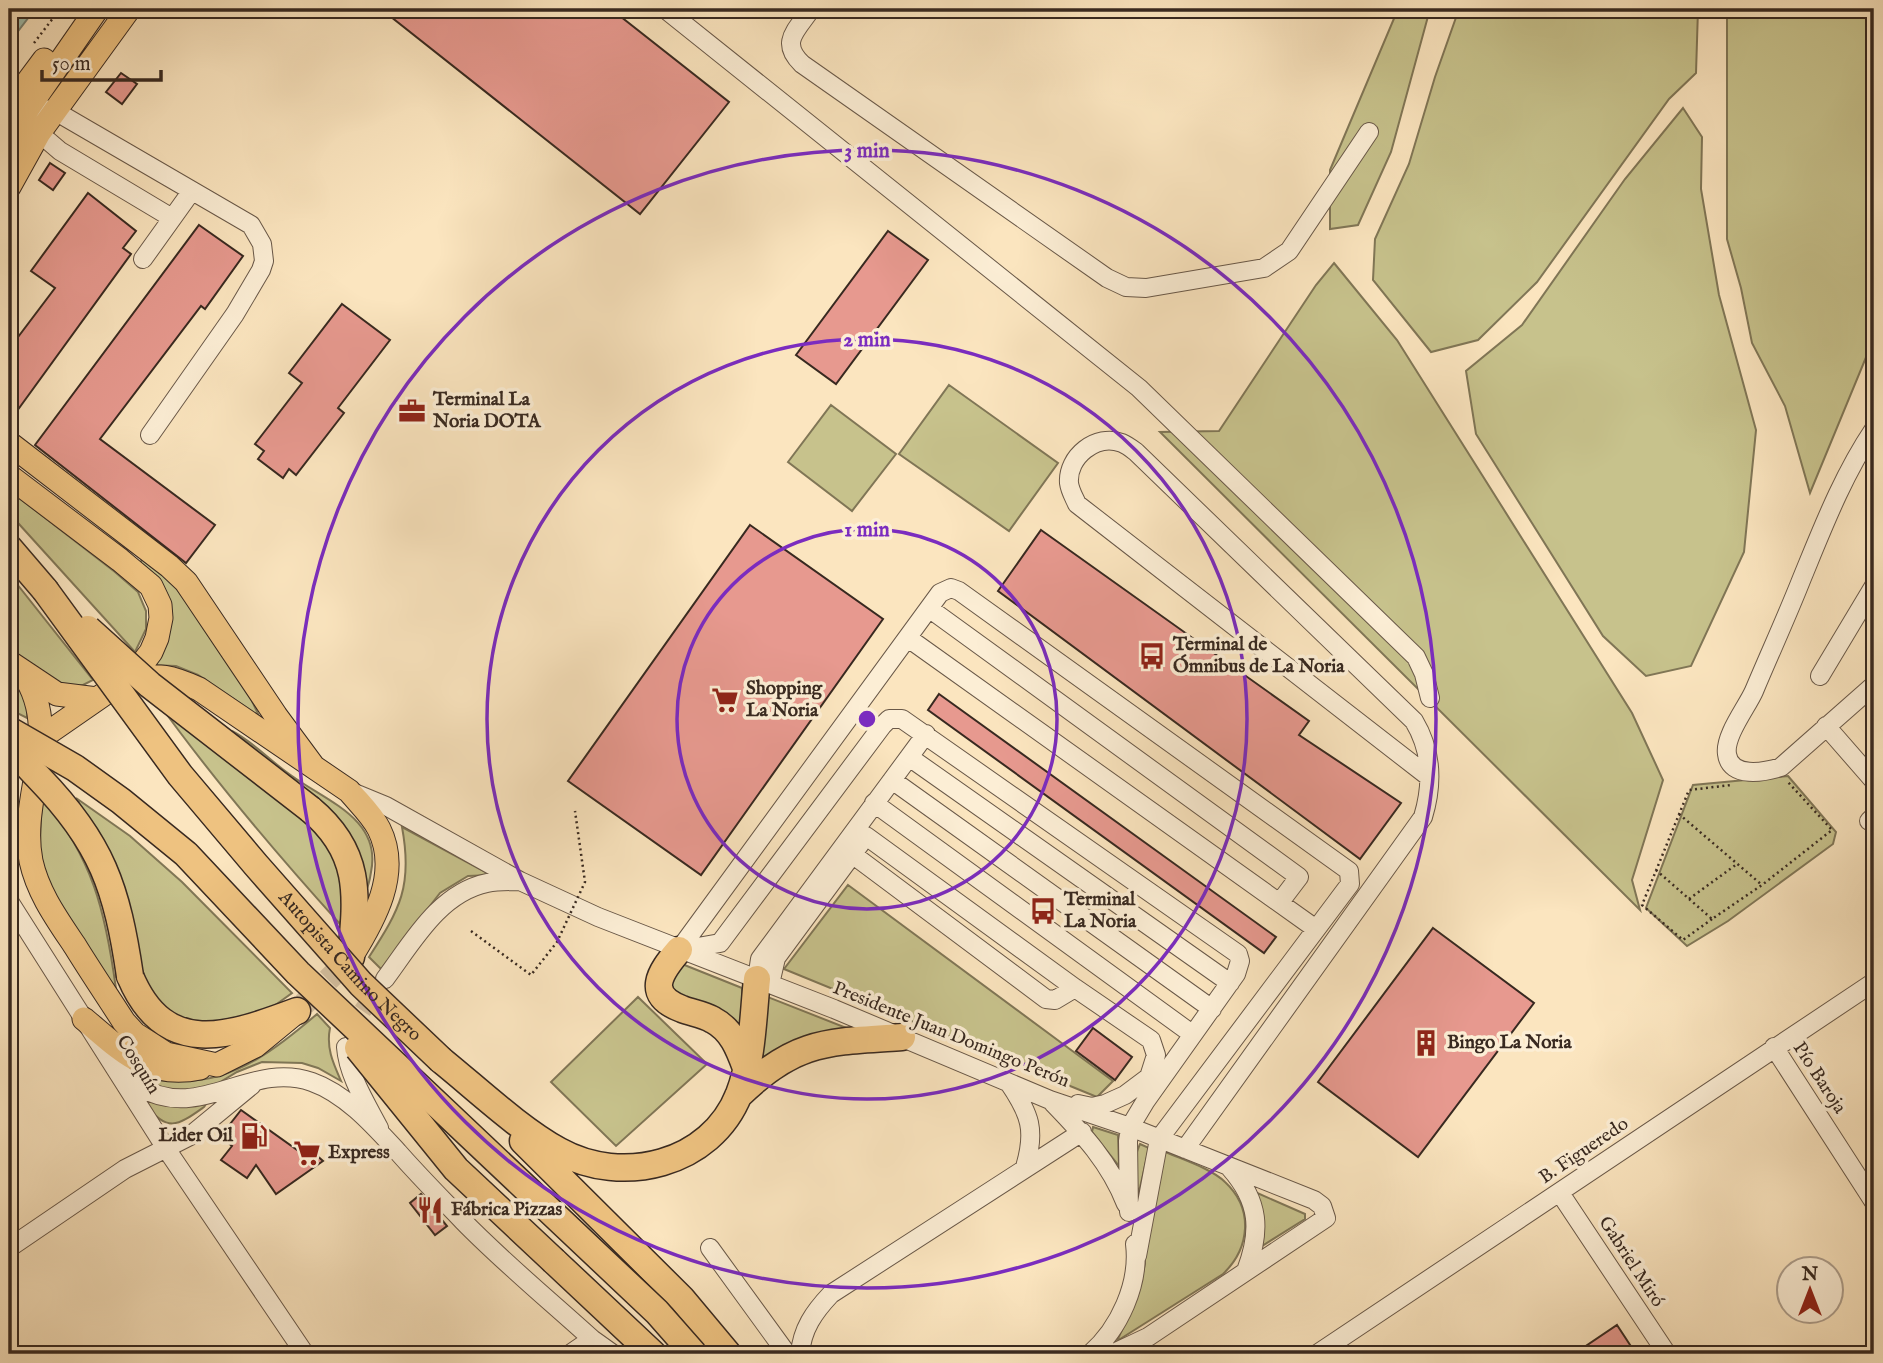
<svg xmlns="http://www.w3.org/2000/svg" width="1883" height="1363" viewBox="0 0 1883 1363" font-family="'IM FELL English',serif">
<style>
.green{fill:#c7c28c;stroke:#807656;stroke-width:2}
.water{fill:#9fbfae;stroke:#768375;stroke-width:2}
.building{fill:#e7998f;stroke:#382920;stroke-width:2}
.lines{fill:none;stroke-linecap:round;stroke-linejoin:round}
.minor-tunnel{stroke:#d4bf9f;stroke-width:18;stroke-dasharray:18 9;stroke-linecap:butt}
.major-tunnel{stroke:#d4bf9f;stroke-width:23;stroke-dasharray:23 11;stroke-linecap:butt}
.minor-casing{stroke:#695848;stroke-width:20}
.major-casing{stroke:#382920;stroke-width:25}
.highway-casing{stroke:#382920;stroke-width:29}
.path{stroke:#382920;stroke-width:2.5;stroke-dasharray:2 3.5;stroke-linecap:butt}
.minor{stroke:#fceed5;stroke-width:18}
.major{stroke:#eec280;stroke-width:23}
.highway{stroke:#eec280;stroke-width:26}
.highway-bridge-casing{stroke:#382920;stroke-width:29;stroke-linecap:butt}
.path-bridge{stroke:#382920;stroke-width:2.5;stroke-dasharray:2 3.5;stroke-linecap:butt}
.highway-bridge{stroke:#eec280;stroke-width:26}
.ring{fill:none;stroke:#7b2cbf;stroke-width:3.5}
.labels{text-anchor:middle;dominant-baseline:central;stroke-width:7;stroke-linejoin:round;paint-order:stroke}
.poi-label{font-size:19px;font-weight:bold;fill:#382920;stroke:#fceed5;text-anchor:start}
.street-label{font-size:19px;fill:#382920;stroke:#fceed5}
.centre{fill:#7b2cbf;stroke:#fceed5;stroke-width:3.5}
.ring-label{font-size:21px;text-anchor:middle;font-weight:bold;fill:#7b2cbf;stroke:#fceed5;stroke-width:7;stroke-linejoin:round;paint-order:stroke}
</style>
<rect width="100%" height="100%" fill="#fbe5bf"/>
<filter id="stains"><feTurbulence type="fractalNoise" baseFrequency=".00286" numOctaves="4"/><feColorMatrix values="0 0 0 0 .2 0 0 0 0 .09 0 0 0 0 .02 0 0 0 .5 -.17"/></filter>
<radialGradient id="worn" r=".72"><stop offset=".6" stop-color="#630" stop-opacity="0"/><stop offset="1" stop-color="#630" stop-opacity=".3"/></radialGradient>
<!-- green -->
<path class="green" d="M1398 9H1430L1391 152 1358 225 1330 229V170Z
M1459 9H1698L1696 73 1669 99 1537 282 1478 340 1431 352 1373 280 1375 239 1409 164 1435 77Z
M1727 9H1874V338L1810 493 1785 406 1752 343 1741 288 1727 239Z
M1683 108 1702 137 1701 189 1719 295 1756 430 1744 552 1691 666 1646 676 1603 636 1476 434 1466 371 1522 325 1625 179Z
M1334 263 1397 340 1632 713 1663 780 1632 880 1640 910 1160 432 1219 431 1316 285Z
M949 385 1058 463 1009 531 899 454Z
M831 405 896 454 852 511 788 462Z
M9 490 115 572 138 592 146 611V629L135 652 9 513Z
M144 556 168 577 239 673 259 716 198 675 176 666 149 665 164 635 140 563Z
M9 574 93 680 83 685 68 689 9 653Z
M9 675C26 690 29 695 27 718L9 709Z
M157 701 245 768 327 841 342 882 344 902 340 924C275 852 213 779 157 701Z
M232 731C255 743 271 762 292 776 326 801 382 819 371 872 370 879 369 886 365 892L361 872Z
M1788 776 1836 832 1833 844 1728 921 1687 946 1646 908 1693 785Z
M42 795C93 861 105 908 116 989L51 901 39 864Z
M76 798 130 836 182 882 292 993 267 1011 240 1025 183 1021 158 1007 145 987 97 836Z
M402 827 491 875 468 876 440 893 381 969 369 957C400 909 413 886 402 827Z
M848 885 1113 1081 1097 1097 784 969Z
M677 962 742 988V1030L681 997 670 985Z
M760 994 849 1029 756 1065Z
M638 997 707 1064 616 1146 551 1082Z
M317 1014 330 1028C326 1048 333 1063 341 1081L318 1068 302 1063 262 1062 237 1072 212 1087 171 1093 126 1071 124 1061C140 1066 169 1081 185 1081 237 1081 281 1045 317 1014Z
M146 1101 177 1107 206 1104 204 1107C177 1126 168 1133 145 1104Z
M1093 1127 1118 1135 1119 1166 1092 1132Z
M1140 1144 1149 1148 1139 1192C1132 1177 1133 1159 1140 1144Z
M1161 1150C1180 1159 1211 1168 1225 1182 1254 1209 1250 1248 1223 1274L1117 1341 1138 1294 1145 1264V1239Z
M1255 1192 1305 1214V1219L1262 1246Z"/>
<!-- water -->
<path class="water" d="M9 9H35L9 43Z"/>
<!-- building -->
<path class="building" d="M381 9H611L729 102 640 214Z
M121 73 137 84 122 104 106 92Z
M50 163 65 173 53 190 39 180Z
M88 193 136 231 123 248 131 254 9 422V349L55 288 31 271Z
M199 225 243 256 205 309 201 306 100 439 215 525 186 563 35 445Z
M888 231 928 260 836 384 796 355Z
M342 304 390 340 338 408 344 413 296 475 289 469 283 478 258 459 264 451 255 444 302 383 289 373Z
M750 525 883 619 701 875 568 781Z
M1041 530 1309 721 1299 735 1401 803 1360 859 998 591Z
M939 694 1276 937 1264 953 928 710Z
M1433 928 1534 1003 1418 1157 1318 1082Z
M1093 1028 1132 1057 1115 1080 1076 1051Z
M241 1110 300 1152 307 1147 323 1161 276 1194 256 1165 247 1178 221 1160 232 1146 226 1141 233 1132 227 1128Z
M421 1194 447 1226 435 1235 410 1203Z
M1617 1325 1636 1354H1574Z"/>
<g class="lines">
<!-- minor-tunnel -->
<path class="minor-tunnel" d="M347 1033 379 987"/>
<!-- major-tunnel -->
<path class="major-tunnel" d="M304 1004 351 957"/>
<defs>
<path id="minor" d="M665 9 1139 388 1416 657 1424 674 1430 698
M811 9C797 30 779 42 802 64L1107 278 1126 287 1146 288 1264 268 1289 251 1369 132
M43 109 55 111 251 225 262 244 264 261 261 270 235 314 150 435
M35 123 39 133 60 151 172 218
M143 259 191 192
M1874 429C1843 475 1823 527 1802 578 1787 616 1770 653 1754 691 1747 707 1724 736 1727 754 1730 779 1765 772 1781 767L1874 685
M930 609 1299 877 1280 902
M908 638 1316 929
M1820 676 1874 586
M1826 726 1874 781
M909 757 1230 983
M892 780 1212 1009
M352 792 386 806 520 881 598 917 834 1009 1050 1100 1130 1127 1314 1200 1322 1206 1326 1218 1148 1337 1112 1354
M874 803 1192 1034
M1869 821 1874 816
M852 854 1046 999 1055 1000 1075 988
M9 901 165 1147 305 1354
M679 950 940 593 951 588 959 591 1349 871 1350 884 1159 1139 1137 1256
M681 950 720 943 882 726 889 719H902L1238 954 1240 961 1236 974 1145 1102 1130 1127 1128 1141 1129 1212
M385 979C412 943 439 893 487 883 497 881 509 881 520 881
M757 979 760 959 926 734
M770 984 776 958 866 836 1075 988 1151 1040 1156 1055 1149 1077 1125 1095 1105 1104 1092 1107 1078 1104
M346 1047C348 1075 366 1103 379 1128
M1774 1047 1874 1202
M114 1066C121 1073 129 1081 138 1086 200 1124 249 1060 312 1082 346 1094 374 1126 398 1152 419 1176 441 1198 463 1221 504 1263 549 1300 592 1339L613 1354
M1009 1083C1030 1114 1036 1130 1025 1167
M1053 1103C1083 1134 1110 1163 1126 1204
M1185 1149 1423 817C1433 784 1432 751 1414 721L1136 452C1132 449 1127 445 1122 443 1096 433 1067 457 1069 483 1070 491 1074 497 1077 504L1429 777
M1230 1168C1260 1202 1261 1231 1246 1271
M1560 1193 1667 1354
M9 1248 125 1169 190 1136 252 1085
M710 1248 787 1354
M570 1354 592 1339
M800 1354C802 1329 814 1312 831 1294L1082 1132
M1090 1354C1119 1329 1140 1284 1135 1244
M1317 1354 1874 982"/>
<path id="major" d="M9 107 44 60
M9 141 29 107 97 9
M9 187 39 133 129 9
M9 443 169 566 186 582 276 716 313 766
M9 476 120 560 151 586 160 605 161 618 157 638 151 652 142 664 123 681 32 744
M9 662 57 694 97 699
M23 673C64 734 18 796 31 861 38 893 57 919 75 946 91 972 108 997 124 1022L135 1034 166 1054 217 1065 255 1046 294 1014
M129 680C159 673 172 677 199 689L349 791C359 803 372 815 379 829 401 873 374 920 351 957
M84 1019C121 1050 147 1079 200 1068"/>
<path id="highway" d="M9 548 45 590
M310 809C362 852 357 895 351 957
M679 950C660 972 644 995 682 1009 692 1013 703 1014 713 1020 732 1030 739 1049 746 1068
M130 976C165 1060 230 1036 297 1011
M441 1060C477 1089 519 1129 559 1151 622 1186 711 1165 739 1094 753 1058 753 1016 757 979
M738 1096C795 1040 827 1042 902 1037
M523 1141 682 1299 728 1354
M554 1261 653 1354"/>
</defs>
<!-- minor casing -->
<use href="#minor" class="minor-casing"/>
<!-- major casing -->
<use href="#major" class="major-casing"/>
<!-- highway casing -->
<use href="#highway" class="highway-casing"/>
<!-- path -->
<path class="path" d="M34 43 60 9
M1679 814 1762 885
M1656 870 1712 919 1762 885 1832 830 1787 781
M1689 899 1737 864
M1712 919 1683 940 1642 905 1689 790 1731 785"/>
<!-- minor -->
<use href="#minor" class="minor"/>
<!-- major -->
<use href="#major" class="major"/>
<!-- highway -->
<use href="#highway" class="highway"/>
<defs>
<g id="highway-bridge">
<path id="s1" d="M45 590 180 775 256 865 361 984 441 1060"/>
<path d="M88 629 150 685 310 809"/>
<path d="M9 730 75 768 121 801 186 854 298 973 657 1312 694 1354"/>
<path d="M9 747C20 757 29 768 39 778 102 843 117 888 130 976"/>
<path d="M358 1048 456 1169 554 1261"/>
</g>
</defs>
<!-- highway-bridge casing -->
<use href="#highway-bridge" class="highway-bridge-casing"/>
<!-- path-bridge -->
<path class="path-bridge" d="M471 931 531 975 557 942 585 882 575 811"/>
<!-- highway-bridge -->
<use href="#highway-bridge" class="highway-bridge"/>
</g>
<!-- distance rings -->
<g class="ring">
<circle cx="867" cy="719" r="190"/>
<circle cx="867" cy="719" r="380"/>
<circle cx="867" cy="719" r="569"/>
</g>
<!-- icons -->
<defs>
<symbol id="office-bare" viewBox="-9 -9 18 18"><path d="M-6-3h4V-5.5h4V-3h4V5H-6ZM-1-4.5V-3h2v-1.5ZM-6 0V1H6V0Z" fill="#8f2418" stroke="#fceed5" stroke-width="2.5" paint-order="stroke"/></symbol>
<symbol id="bus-bare" viewBox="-9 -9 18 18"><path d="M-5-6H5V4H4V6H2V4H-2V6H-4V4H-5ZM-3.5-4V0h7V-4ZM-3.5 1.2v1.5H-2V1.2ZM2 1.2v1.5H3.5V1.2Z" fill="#8f2418" stroke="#fceed5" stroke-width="2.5" paint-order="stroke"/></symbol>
<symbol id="supermarket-bare" viewBox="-9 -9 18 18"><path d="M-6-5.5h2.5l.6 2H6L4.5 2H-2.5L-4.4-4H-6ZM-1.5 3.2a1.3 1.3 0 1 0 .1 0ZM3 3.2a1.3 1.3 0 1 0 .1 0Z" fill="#8f2418" stroke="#fceed5" stroke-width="2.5" paint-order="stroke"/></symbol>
<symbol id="building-bare" viewBox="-9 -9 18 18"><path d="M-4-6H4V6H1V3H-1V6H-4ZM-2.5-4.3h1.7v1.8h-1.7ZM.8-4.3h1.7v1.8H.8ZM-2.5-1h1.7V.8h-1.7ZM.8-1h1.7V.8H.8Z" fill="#8f2418" stroke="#fceed5" stroke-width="2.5" paint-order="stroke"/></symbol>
<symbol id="fuel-bare" viewBox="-9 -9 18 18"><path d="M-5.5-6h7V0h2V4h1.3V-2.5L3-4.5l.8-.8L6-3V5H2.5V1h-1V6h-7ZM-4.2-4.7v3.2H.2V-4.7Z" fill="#8f2418" stroke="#fceed5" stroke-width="2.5" paint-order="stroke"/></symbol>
<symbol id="restaurant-bare" viewBox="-9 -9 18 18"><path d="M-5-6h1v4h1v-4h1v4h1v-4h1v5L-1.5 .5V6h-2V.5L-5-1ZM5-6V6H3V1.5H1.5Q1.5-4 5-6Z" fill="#8f2418" stroke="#fceed5" stroke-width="2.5" paint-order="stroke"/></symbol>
</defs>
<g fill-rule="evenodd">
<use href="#office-bare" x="393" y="392" width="38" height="38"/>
<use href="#bus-bare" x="1133" y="637" width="38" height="38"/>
<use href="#supermarket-bare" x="706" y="681" width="38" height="38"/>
<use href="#bus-bare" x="1024" y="892" width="38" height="38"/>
<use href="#building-bare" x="1407" y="1024" width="38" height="38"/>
<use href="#fuel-bare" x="235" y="1117" width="38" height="38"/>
<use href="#supermarket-bare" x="288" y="1134" width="38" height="38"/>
<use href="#restaurant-bare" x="411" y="1191" width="38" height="38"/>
</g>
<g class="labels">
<!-- poi labels -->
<g class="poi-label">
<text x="433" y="400">Terminal La<tspan x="433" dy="22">Noria DOTA</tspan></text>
<text x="1173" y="645">Terminal de<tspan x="1173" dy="22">Ómnibus de La Noria</tspan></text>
<text x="746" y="689">Shopping<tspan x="746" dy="22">La Noria</tspan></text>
<text x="1064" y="900">Terminal<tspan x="1064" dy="22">La Noria</tspan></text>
<text x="1447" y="1043">Bingo La Noria</text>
<text x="233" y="1136" text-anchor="end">Lider Oil</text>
<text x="328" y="1153">Express</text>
<text x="451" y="1210">Fábrica Pizzas</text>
</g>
<!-- street labels -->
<g class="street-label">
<text stroke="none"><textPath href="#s1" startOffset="485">Autopista Camino Negro</textPath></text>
<text transform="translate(951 1035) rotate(22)">Presidente Juan Domingo Perón</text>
<text transform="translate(138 1065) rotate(58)">Cosquín</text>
<text transform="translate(1819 1078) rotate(57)">Pío Baroja</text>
<text transform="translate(1584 1151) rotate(-34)">B. Figueredo</text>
<text transform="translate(1631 1262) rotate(57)">Gabriel Miró</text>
</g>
</g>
<circle cx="867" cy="719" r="10" class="centre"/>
<g class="ring-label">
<text x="867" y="157">3 min</text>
<text x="867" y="346">2 min</text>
<text x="867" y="536">1 min</text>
</g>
<!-- margin -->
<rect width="1883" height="1363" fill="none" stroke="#fbe5bf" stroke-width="35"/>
<rect x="10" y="10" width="1862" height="1342" fill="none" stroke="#382920" stroke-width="3.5"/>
<rect x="18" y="18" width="1848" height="1328" fill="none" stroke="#382920" stroke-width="2"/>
<!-- north arrow -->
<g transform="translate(1810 1290)"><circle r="33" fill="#fceed5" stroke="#ae9f8d" stroke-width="2"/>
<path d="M0-5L12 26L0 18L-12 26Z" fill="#8f2418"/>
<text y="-10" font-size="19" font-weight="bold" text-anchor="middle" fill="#382920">N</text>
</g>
<!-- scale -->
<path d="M42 70v10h119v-10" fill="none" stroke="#382920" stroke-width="3.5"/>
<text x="52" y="70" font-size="21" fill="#382920" stroke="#fceed5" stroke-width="5" paint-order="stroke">50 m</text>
<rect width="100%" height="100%" filter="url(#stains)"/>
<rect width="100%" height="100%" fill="url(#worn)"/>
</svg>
